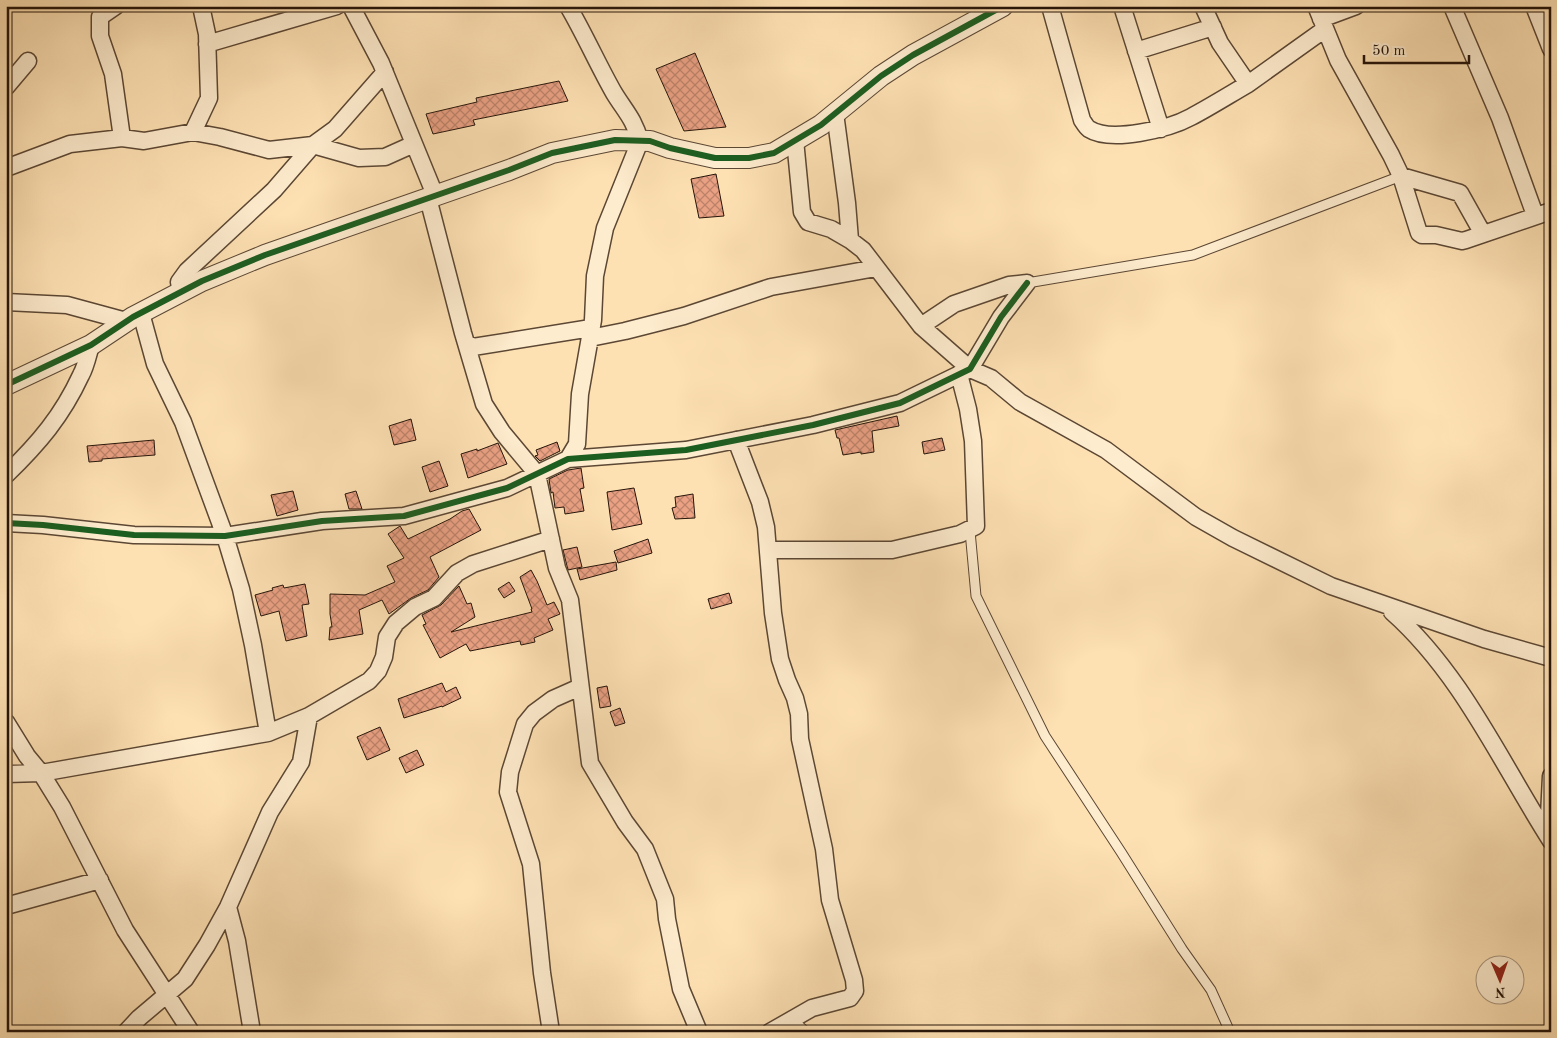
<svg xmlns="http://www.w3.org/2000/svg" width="1557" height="1038" viewBox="0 0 1557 1038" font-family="'Old Standard TT',serif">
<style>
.building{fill:url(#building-cross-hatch);stroke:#251409}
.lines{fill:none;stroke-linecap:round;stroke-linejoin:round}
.service-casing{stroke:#5b4734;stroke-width:11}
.minor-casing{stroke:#5b4734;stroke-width:19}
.tertiary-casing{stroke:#5b4734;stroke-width:22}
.service{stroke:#feecce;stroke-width:9}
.minor{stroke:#feecce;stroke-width:16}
.tertiary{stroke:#feecce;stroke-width:20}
.cycleway-casing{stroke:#feecce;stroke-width:9}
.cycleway{stroke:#1b5e20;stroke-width:6}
</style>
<defs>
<pattern id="building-cross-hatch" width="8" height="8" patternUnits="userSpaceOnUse" patternTransform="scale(1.25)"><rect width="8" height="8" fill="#eaa184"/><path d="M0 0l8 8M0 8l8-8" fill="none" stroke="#bd826a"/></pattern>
</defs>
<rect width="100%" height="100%" fill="#fee1b3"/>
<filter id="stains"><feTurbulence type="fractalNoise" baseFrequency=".004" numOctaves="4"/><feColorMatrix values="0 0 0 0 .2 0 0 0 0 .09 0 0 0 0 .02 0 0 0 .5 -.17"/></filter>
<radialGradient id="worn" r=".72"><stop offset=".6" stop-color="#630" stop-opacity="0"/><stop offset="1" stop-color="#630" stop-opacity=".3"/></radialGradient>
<!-- building -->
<path class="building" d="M695 53 726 127 684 131 656 69Z
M559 81 568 101 473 120 475 125 433 134 426 114 477 102 476 98Z
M716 174 724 216 699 218 691 179Z
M897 416 899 426 872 431 874 452 861 454V452L843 455 839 438H837L835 430Z
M411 419 416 440 394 445 389 426Z
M942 438 945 450 924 454 922 442Z
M154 440 155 455 102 459V461L89 462 87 446Z
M557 442 560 451 540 461 535 456 538 455 536 450Z
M498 443 507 464 468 478 461 454 477 449V451Z
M439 461 448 486 430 492 422 467Z
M581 468 584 488 580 489 584 511 565 514 564 507 555 508 553 492 551 493 549 479 568 470Z
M634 488 642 524 612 530 607 492Z
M293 491 298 510 277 516 271 495Z
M356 491 362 509H349L345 494Z
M693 494 695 518 675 519 672 508 676 507 675 497Z
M469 509 481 530 430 557 439 577 428 590 411 598 389 614 382 600 359 610 363 634 329 640 330 627H332L330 614V594L365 595 395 582 387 566 404 558 388 534 400 526 408 539 450 519 462 511Z
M648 539 652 553 618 563 614 551Z
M577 547 582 567 568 570 563 550Z
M616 562 617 570 580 580 577 569Z
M531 570 537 581 547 605 554 602 560 614 548 619 553 630 534 638 535 642 521 645 520 641 470 651 466 644 440 658 423 625 426 624 422 615 441 605 459 586 467 604 471 603 475 617 451 632 532 612 531 609H532L520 577Z
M509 582 515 591 504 598 498 589Z
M305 584 309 604 302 605 307 636 286 641 279 611 261 616 255 595 273 590 272 588 283 585 284 588Z
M729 593 732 603 711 609 708 599Z
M442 683 446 692 456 687 461 698 442 707V706L404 718 398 699Z
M607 686 611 706 600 708 597 688Z
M620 708 625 723 615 726 610 712Z
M380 727 390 750 367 760 357 737Z
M417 750 424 765 406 773 399 758Z"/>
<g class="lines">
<defs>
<path id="service" d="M1027 283 1193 255 1401 176
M970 531 976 596 1045 736 1121 852 1182 949 1211 990 1230 1032
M792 1019 806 1032"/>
<path id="minor" d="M116 6 100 17V36L113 74 122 138
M351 6 381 63 435 195
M1050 6 1082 120C1084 123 1086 127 1089 129 1111 143 1169 129 1191 117 1210 107 1229 95 1248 84
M1122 6 1161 129
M1203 6 1220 43 1248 84 1325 29
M1316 6 1338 60 1391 155 1401 176 1419 233 1422 235H1436L1462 241 1466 240 1551 211
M1452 6 1500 118 1535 215
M1534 6 1551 49
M1321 19 1356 6
M207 44 337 6
M1136 51 1213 27
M6 87 28 61
M835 113 847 203 850 240
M193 132 209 98 207 34 201 6
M795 140 802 212 808 222 831 229 850 240 863 250 921 326 970 369 991 378 1020 402 1106 450 1196 517 1233 538 1331 586 1484 639 1551 658
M6 168 70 144 122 138 144 141 193 132 220 137 269 150 313 145 359 158 385 157 414 144
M1401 176 1460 193 1483 234
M428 198 463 333 484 404 502 432 537 474 557 568 570 600 590 763 625 822 645 849 665 899 667 919 681 989 699 1032
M181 292 179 282 187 271 274 190 313 145 335 129 385 72
M6 302 67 305 126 321
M141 313 155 364 183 422 225 536 241 589 253 645 268 733
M921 326 954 304 1009 285 1027 283
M590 338 625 331 684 316 771 287 876 268
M467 344 473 347 591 328
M736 440 760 502 766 527 773 613 780 659 787 680 795 698 799 714 800 739 824 849 830 900 854 980 855 991 850 998 812 1008 770 1032
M568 459 577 444 580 394 593 320 595 276 605 228 640 141C634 119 625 111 614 93 598 65 585 35 568 6
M6 475C39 443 62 416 81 375 86 366 88 355 91 345
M6 523 43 525 134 535 225 536 322 521 404 516 507 488 568 459 686 450 813 425 900 403 970 369 1001 317 1027 283
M768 550H892L960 534 976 526 973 441 968 409 959 374
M1392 612C1462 674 1501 763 1551 841
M6 722 27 756 41 773 62 807 125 930 191 1032
M6 774 41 773 268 733 309 716 369 681 378 671 384 657 387 637 396 623 415 607 434 598 457 573 473 564 551 539
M1548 836 1551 776
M6 906 100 880
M228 907 237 941 252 1032
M126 1032 139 1018 185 979 207 945 228 907 270 812 301 762 309 716
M551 1032 542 973 531 864 508 792 510 772 525 724 534 713 553 699 580 687"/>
<path id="tertiary" d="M6 385 91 345 133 317 202 281 265 255 509 170 552 153 615 140 650 141 670 148 715 158H749L774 153 821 125 881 76 913 55 1003 6"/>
</defs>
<!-- service casing -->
<use href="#service" class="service-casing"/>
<!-- minor casing -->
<use href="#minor" class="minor-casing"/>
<!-- tertiary casing -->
<use href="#tertiary" class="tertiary-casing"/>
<!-- service -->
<use href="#service" class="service"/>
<!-- minor -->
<use href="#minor" class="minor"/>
<!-- tertiary -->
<use href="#tertiary" class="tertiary"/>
<defs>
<path id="cycleway" d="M6 385 91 345 133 317 202 281 265 255 509 170 552 153 615 140 650 141 670 148 715 158H749L774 153 821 125 881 76 913 55 1003 6
M6 523 43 525 134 535 225 536 322 521 404 516 507 488 568 459 686 450 813 425 900 403 970 369 1001 317 1027 283"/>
</defs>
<!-- cycleway casing -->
<use href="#cycleway" class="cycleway-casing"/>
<!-- cycleway -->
<use href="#cycleway" class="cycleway"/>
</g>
<!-- margin -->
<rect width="1557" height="1038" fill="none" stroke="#fee1b3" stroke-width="25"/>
<rect x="8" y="8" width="1542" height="1023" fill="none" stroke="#251409" stroke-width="2.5"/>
<rect x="12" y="12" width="1532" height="1013" fill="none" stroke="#251409"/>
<!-- north arrow -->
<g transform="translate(1500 980) rotate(178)"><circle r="24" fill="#feecce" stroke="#a7967f"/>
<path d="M0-4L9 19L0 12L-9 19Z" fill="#8f2418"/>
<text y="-8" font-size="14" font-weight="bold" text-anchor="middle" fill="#251409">N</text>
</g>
<!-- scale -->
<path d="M1364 55v8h105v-8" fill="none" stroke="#251409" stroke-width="2.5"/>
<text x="1372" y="55" font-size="15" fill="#251409" stroke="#feecce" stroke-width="4" paint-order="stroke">50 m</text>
<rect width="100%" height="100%" filter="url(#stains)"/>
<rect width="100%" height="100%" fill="url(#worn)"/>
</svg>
